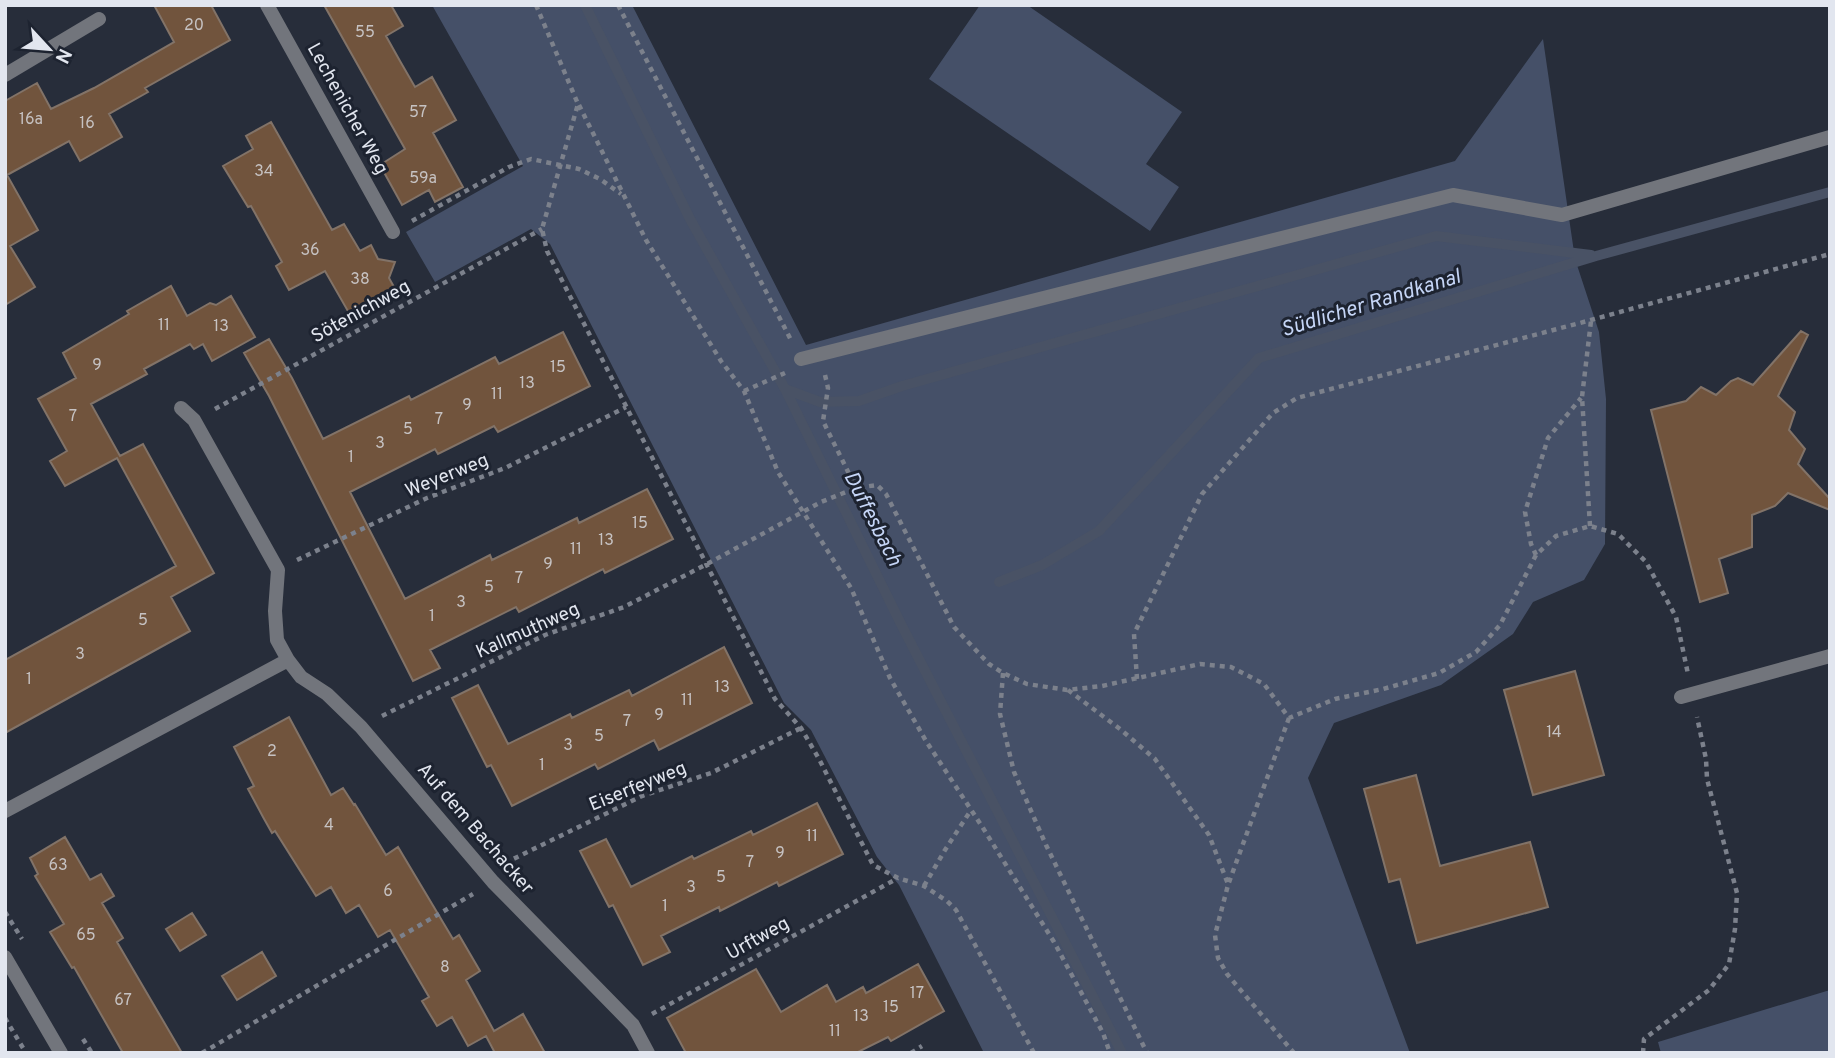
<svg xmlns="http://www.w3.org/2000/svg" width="1835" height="1058" viewBox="0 0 1835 1058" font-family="Overpass,sans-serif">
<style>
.green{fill:#455068}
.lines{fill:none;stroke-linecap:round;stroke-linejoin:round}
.stream{stroke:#495265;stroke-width:10}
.building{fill:#71543d;stroke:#827368;stroke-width:2}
.path{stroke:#7c818c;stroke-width:4.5;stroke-dasharray:5 5;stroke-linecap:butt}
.service{stroke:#72757c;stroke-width:14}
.minor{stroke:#72757c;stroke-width:14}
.tertiary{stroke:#72757c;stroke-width:14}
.labels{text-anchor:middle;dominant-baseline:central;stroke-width:6;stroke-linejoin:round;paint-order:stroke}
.number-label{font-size:16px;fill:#c6c2c2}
.street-label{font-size:19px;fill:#e2e6ef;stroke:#1d2330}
.water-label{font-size:21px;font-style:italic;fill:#c5d5f6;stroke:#1d2330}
</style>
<rect width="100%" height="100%" fill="#272d3a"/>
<!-- green -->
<path class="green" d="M432 5H632L806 345 1455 161 1543 39 1575 259 1599 332 1606 399 1605 544 1584 580 1533 602 1513 634 1441 685 1334 723 1308 778 1410 1053H984L899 885 877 857 811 730 784 703 550 244 531 229 435 282 406 232 523 166Z
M980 5H1027L1182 112 1146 164 1179 187 1150 231 929 79Z
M1830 990V1053H1661L1658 1042Z"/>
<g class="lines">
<!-- stream -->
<path class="stream" d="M585 5 690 219 785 389 903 628 1122 1053
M785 389 820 402 859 401 902 386 1436 236 1591 255
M999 582 1042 565 1099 531 1259 358 1596 256 1830 192"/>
</g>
<!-- building -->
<path class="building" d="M154 5H211L230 40 145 88 148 92 109 114 122 137 80 161 69 141 7 175 38 230 10 246 35 287 5 305V101L37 83 51 109 94 88 174 42Z
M324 5H391L403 26 386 36 400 61 415 87 432 77 456 120 433 133 463 187 435 202 429 190 402 205 380 165 405 149Z
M271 122 332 230 344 224 360 251 371 245 378 259 395 262 389 278 394 287 349 313 325 271 289 290 276 266 282 262 251 206 248 207 223 166 253 149 246 136Z
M171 286 187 316 210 303 216 305 231 296 255 337 212 361 203 344 194 349 190 344 144 369 147 374 91 404 120 456 143 444 214 573 171 597 190 631 5 733V660L176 566 117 458 65 486 50 461 67 451 38 399 76 378 63 353 129 314 127 311Z
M1801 331 1808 335 1778 396 1795 412 1789 430 1805 449 1798 464 1830 499V510L1788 493 1775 506 1752 515V547L1719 559 1728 593 1700 602 1651 410 1686 401 1701 387 1716 395 1731 381 1738 378 1753 385Z
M563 332 590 386 498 432 494 426 438 454 435 449 350 492 405 599 490 555 492 560 577 518 579 523 647 489 673 539 605 573 603 569 519 612 516 607 430 650 440 668 413 681 269 396 244 353 269 339 292 378 323 439 409 396 411 400 495 357 499 364Z
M724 647 752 703 659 750 654 740 598 769 595 764 512 806 491 765 487 767 452 698 478 685 508 744 570 714 572 718 629 690 632 696Z
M1575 671 1604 775 1533 795 1504 690Z
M289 717 331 795 343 788 354 805 355 804 386 855 398 847 453 939 459 935 480 971 466 980 494 1031 523 1014 545 1053H495L486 1036 468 1046 452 1017 437 1026 422 1001 429 997 390 930 378 937 359 905 346 913 331 887 316 896 275 831 272 833 263 817 248 789 254 786 234 747Z
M1416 775 1440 866 1530 842 1548 907 1417 943 1400 879 1389 882 1364 789Z
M817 803 843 854 779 886 777 882 720 911 719 907 661 936 670 952 643 965 613 905 609 907 580 851 606 839 631 887 692 856 694 859 751 831 753 835Z
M65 837 90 880 101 874 114 896 102 903 123 938 117 942 182 1053H123L74 967 72 968 50 932 64 924 35 876 38 874 30 858Z
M192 913 206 935 180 951 166 929Z
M262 952 276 976 237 1000 222 976Z
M918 964 944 1011 891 1041 888 1037 856 1053H686L667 1018 756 969 781 1012 827 985 836 1002 863 987 866 993Z"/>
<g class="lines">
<!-- path -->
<path class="path" d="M536 5 578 104 542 229 547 251 775 699 801 728 819 759 873 865 898 878 924 886 947 901 956 910 1034 1053
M618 5 791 340
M579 105 646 240 721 361 744 391 778 472 851 588 890 678 926 741 983 828 1054 942 1103 1033 1110 1053
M412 221 509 167 531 159 579 169 600 179 621 194
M825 375 828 388 823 421 856 488
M744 391 785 373
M215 409 542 229
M1590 526 1582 397 1591 321
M1536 555 1531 544 1525 512 1548 438 1581 398
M297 560 427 498 505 468 626 407
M1003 673 1000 714 1014 772 1046 845 1147 1053
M1137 679 1134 634 1202 494 1273 413 1297 398 1591 320 1830 254
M1068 690 1120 729 1155 759 1209 835 1228 884
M382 716 545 635 624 607 707 564 821 502 856 488 877 485 886 494 954 627 989 664 1003 673 1027 684 1067 690 1102 686 1200 664 1231 667 1264 684 1289 718 1335 699 1383 689 1439 673 1476 652 1500 625 1536 555 1556 536 1590 526 1618 534 1646 562 1676 617 1688 674
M1289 718 1228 885 1215 935 1218 958 1227 974 1294 1053
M505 863 642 796 711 773 801 728
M924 886 945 850 971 810
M5 912 22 939
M652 1014 898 878
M5 1018 26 1053
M83 1039 92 1053
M202 1053 473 894
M911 1053 922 1046
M1643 1053 1644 1039 1709 990 1729 964 1735 929 1737 893 1707 779 1706 759 1697 717"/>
<!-- service -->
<path class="service" d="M801 359 1453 195 1562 215 1830 137"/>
<!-- minor -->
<path class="minor" d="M267 5 393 232
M5 75 99 19
M181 408 194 420 278 570 275 611 277 640 288 660 301 677 327 694 361 727 493 882 633 1025 648 1053
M1681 697 1830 656
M5 811 288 660"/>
<!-- tertiary -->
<path class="tertiary" d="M5 957 61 1053"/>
</g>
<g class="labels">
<!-- number labels -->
<g class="number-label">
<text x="194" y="26">20</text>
<text x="365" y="33">55</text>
<text x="418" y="113">57</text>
<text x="31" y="120">16a</text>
<text x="87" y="124">16</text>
<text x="264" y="172">34</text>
<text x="423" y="179">59a</text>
<text x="310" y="251">36</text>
<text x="360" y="280">38</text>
<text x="164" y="326">11</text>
<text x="221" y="327">13</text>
<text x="97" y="366">9</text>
<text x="558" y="368">15</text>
<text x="527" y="384">13</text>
<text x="497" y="395">11</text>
<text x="467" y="406">9</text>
<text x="73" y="417">7</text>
<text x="439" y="420">7</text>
<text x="408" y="430">5</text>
<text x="380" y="444">3</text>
<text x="351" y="458">1</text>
<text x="640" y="524">15</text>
<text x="606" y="541">13</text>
<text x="576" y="550">11</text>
<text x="548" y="565">9</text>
<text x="519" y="579">7</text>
<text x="489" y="588">5</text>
<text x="461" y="603">3</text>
<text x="432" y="617">1</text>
<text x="143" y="621">5</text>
<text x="80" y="655">3</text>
<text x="29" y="680">1</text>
<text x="722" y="688">13</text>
<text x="687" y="701">11</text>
<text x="659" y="716">9</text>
<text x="627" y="722">7</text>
<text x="1554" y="733">14</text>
<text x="599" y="737">5</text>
<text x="568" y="746">3</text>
<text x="272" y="752">2</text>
<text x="542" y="766">1</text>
<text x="329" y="826">4</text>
<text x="812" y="837">11</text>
<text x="780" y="854">9</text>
<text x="750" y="863">7</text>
<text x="58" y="866">63</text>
<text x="721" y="878">5</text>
<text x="691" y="888">3</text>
<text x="388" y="892">6</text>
<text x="665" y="907">1</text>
<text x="86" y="936">65</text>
<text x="445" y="968">8</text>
<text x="917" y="994">17</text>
<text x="123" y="1001">67</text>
<text x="891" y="1008">15</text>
<text x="861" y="1017">13</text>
<text x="835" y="1032">11</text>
</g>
<!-- street labels -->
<g class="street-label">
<text transform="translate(347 109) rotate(61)">Lechenicher Weg</text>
<text transform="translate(361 312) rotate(-29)">Sötenichweg</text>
<text transform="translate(447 476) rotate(-22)">Weyerweg</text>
<text transform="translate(528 631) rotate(-24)">Kallmuthweg</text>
<text transform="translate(638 787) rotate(-22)">Eiserfeyweg</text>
<text transform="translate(475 829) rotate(49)">Auf dem Bachacker</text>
<text transform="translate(758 939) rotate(-29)">Urftweg</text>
</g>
<!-- water labels -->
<g class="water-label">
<text transform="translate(1371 304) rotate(-17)">Südlicher Randkanal</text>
<text transform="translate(872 519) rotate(63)">Duffesbach</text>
</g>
</g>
<!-- border -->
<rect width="1835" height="1058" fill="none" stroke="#e2e6ef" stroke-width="14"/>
<!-- north arrow -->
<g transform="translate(49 49) rotate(116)" stroke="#1d2330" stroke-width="5" paint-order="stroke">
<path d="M0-5L12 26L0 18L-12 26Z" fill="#e2e6ef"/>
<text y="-10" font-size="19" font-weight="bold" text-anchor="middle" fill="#e2e6ef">N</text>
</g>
</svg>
